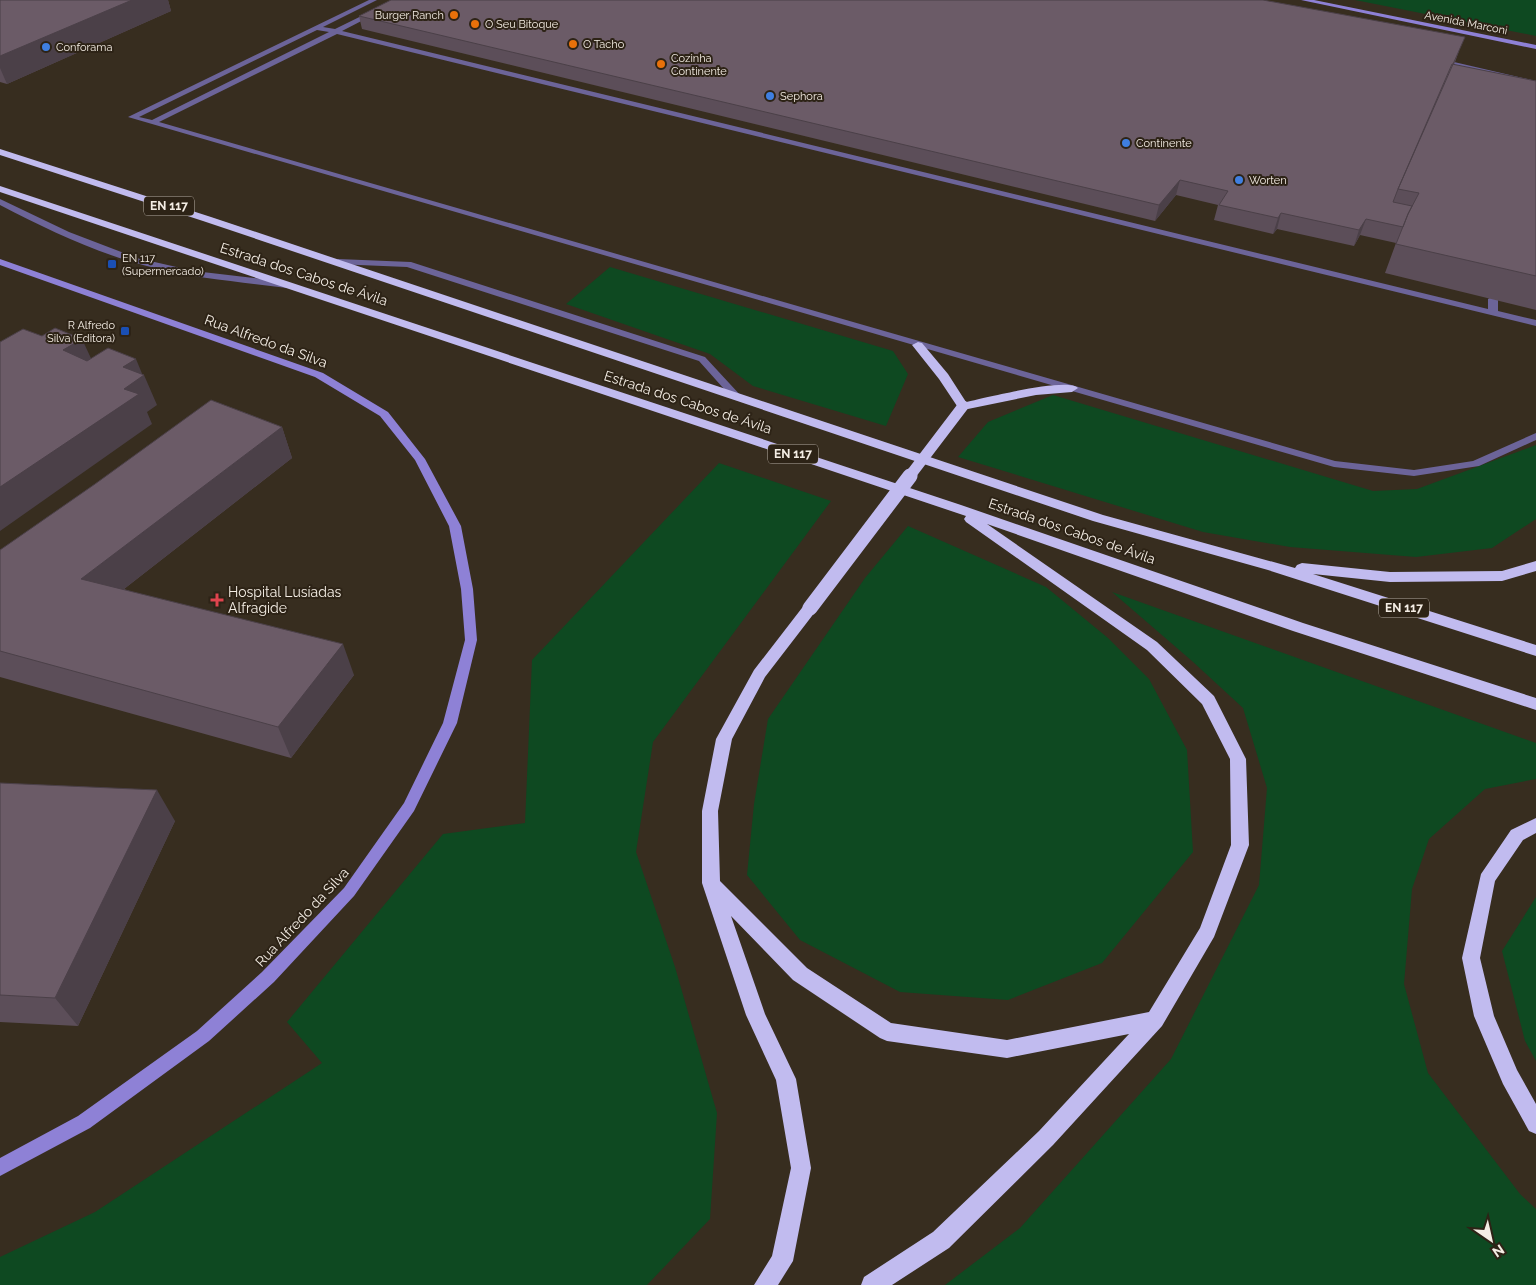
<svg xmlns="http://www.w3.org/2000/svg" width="1536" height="1285" viewBox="0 0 1536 1285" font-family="Raleway,sans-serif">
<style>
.green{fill:#0e4921}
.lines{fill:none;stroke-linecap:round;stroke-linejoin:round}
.lane{fill:#6c6499;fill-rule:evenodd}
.secondary{fill:#8e81d6;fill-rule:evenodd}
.highway{fill:#c1bbef;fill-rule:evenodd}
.highway-bridge-far1{stroke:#c1bbef;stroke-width:11}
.highway-bridge{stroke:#c1bbef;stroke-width:15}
.wall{fill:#5c4e59}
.shaded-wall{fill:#4b4048}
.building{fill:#6b5b67;stroke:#4b4048}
.food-dot{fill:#e8710a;stroke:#2d2316;stroke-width:2}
.shop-dot{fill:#3f7fe0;stroke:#2d2316;stroke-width:2}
.transit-dot{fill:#1a4fb4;stroke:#2d2316;stroke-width:2}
.health-dot{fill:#e0444e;stroke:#2d2316;stroke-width:2}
.labels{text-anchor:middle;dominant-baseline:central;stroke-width:4;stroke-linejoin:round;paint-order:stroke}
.far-poi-label{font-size:11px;fill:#f4ede4;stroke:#2d2316;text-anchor:start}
.far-street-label{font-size:11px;fill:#f4ede4;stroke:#2d2316}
.shield{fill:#2d2316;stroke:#b8b0a6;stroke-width:1}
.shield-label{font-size:12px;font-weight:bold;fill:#f4ede4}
.street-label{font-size:14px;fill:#f4ede4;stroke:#2d2316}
.poi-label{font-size:14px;fill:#f4ede4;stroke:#2d2316;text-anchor:start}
</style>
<rect width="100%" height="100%" fill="#372d1f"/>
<!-- green -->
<path class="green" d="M1355 0H1536V36Z
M610 267 893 351 908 374 886 426 753 386 710 354 566 304Z
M1053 395 1373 491 1417 489 1536 445V519L1492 548 1416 557 1290 547 1203 532 958 457 988 422Z
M719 463 831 501 653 742 636 852 675 967 717 1113 710 1219 647 1285H0V1257L95 1212 322 1063 287 1022 443 834 525 823 532 660Z
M908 526 1046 587 1108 638 1149 679 1187 750 1193 852 1102 963 1008 1000 900 992 800 940 747 875 754 804 768 719 865 578Z
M1112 592 1536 743V779L1485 789 1429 839 1412 889 1404 984 1428 1073 1520 1194 1536 1209V1285H945L1020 1228 1171 1059 1259 885 1267 788 1243 708 1192 661Z
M1536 897V1061L1525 1041 1502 951Z"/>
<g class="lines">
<!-- lane -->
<path class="lane" d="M369 0H377L323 27 335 29 394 0H402L342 31 1488 309V299L1493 296 1498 299V311L1536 320V326L337 34 159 122 1335 461 1414 470 1473 461 1536 433V440L1479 466 1414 476 1334 467 128 117ZM317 30 329 32 152 120 139 117Z
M1454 62 1536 81V85L1452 65V63Z
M0 199 69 232 137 258 194 271 287 282 292 285 287 288C243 282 198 279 155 268 100 255 50 231 0 205Z
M338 259 411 262 705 357 742 397 737 400 733 399 699 361 407 267 335 264 334 262Z"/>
<!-- secondary -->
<path class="secondary" d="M1301 0H1314L1536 45V49Z
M0 259 323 373 388 412 425 459 461 526 473 589 477 640 457 723 414 811 354 896 274 982 209 1041 90 1128 0 1176V1158L78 1116 197 1031 262 972 344 888 404 803 443 723 465 640 461 589 449 526 415 460 380 416 315 377 0 265Z"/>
<!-- highway -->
<path class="highway" d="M0 149 211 217 1103 515 1295 568 1297 565 1302 563 1390 572 1502 571 1536 561V571L1502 581 1390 582 1313 574 1536 645V656L1268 570 1093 521 203 221 0 155Z
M0 186 961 505 1303 623 1536 698V710L1293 631 987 524 1157 642 1214 696 1246 759 1249 845 1214 937 1162 1026 1053 1145 949 1248 892 1285H861L864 1277 933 1232 1039 1131 1129 1034 1007 1058 887 1041 880 1038 793 980 731 916 765 1014 796 1079 811 1168 793 1261 778 1285H754L772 1256 791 1168 776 1080 746 1015 702 883V811L716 739 754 670 805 604H815L817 608 815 612 765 677 732 739 718 811 720 881 807 968 891 1023 1007 1040 1149 1012 1200 928 1231 845 1230 759 1202 704 1147 650 966 522 964 519 966 516 0 192Z
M918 342 922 343 948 374 966 402C984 398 1068 377 1078 388L1072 392 1036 395 963 410 959 409 939 379 912 345Z
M1536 818V833L1523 840 1495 881 1480 958 1494 1016 1517 1070 1536 1104V1134L1529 1131 1503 1084 1474 1016 1462 958 1481 874 1511 830Z"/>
<!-- highway-bridge-far1 -->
<path class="highway-bridge-far1" d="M909 477 963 406"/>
<!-- highway-bridge -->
<path class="highway-bridge" d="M810 608 910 476"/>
</g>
<!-- wall -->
<path class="wall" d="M0 0H168L171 11 7 84 0 82Z
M359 16 1459 51 1454 65 1536 81V310L1385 273 1396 243 1360 235 1354 246 1277 229 1273 234 1214 220 1218 205 1176 195 1155 221 362 29Z
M282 427 292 458 124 589 354 675 291 758 0 677V550Z
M0 783 175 821 78 1026 0 1022Z"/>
<!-- shaded-wall -->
<path class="shaded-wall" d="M132 0H168L171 11 7 84 0 68V56Z
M1180 180 1176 195 1155 221 1159 205Z
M1281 213 1277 229 1273 234 1278 218Z
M1366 219 1360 235 1354 246 1359 230Z
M82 339 96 369 63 350Z
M136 359 143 376 144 375 157 405 147 412 152 424 0 531V487L124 389 123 367Z
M282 427 292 458 97 610 81 579Z
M343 644 354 675 291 758 278 727Z
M157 790 175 821 78 1026 55 998Z"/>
<!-- building -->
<path class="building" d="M0 0H132L0 56Z
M391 0H1263L1465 37 1398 189 1393 202 1412 206 1408 214 1403 227 1366 219 1359 230 1281 213 1278 218 1219 205 1228 191 1180 180 1159 205 359 16Z
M1452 64 1536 81V276L1396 244 1408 214 1419 193 1398 189Z
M55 328 82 339 63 350 87 361 108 348 136 359 123 367 144 375 124 389 139 394 0 487V342L23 329 42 336Z
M211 400 282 427 81 579 343 644 278 727 0 651V550L95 484Z
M0 783 157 790 55 998 0 995Z"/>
<!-- markers -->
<g class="food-dot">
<circle cx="454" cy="15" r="5"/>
<circle cx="475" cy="24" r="5"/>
<circle cx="573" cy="44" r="5"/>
<circle cx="661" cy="64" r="5"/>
</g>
<g class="shop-dot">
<circle cx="46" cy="47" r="5"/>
<circle cx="770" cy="96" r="5"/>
<circle cx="1126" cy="143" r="5"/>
<circle cx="1239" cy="180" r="5"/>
</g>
<g class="transit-dot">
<rect x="107" y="259" width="10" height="10" rx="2.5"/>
<rect x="120" y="326" width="10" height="10" rx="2.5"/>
</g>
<path class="health-dot" d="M214.5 592.5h5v5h5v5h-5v5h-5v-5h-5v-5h5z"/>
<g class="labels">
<!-- far-poi labels -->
<g class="far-poi-label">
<text x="444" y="15" text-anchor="end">Burger Ranch</text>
<text x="485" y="24">O Seu Bitoque</text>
<text x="583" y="44">O Tacho</text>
<text x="56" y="47">Conforama</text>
<text x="671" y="58">Cozinha<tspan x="671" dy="13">Continente</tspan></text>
<text x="780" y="96">Sephora</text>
<text x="1136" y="143">Continente</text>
<text x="1249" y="180">Worten</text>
<text x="122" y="258">EN 117<tspan x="122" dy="13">(Supermercado)</tspan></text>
<text x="115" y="325" text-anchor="end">R Alfredo<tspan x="115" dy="13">Silva (Editora)</tspan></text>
</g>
<!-- far-street labels -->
<g class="far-street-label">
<text transform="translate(1466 23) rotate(11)">Avenida Marconi</text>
</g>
<!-- shield labels -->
<g class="shield">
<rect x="144" y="196.5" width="50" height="19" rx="4"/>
<rect x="768" y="444.5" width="50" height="19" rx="4"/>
<rect x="1379" y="598.5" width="50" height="19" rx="4"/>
</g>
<g class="shield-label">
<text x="169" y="206">EN 117</text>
<text x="793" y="454">EN 117</text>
<text x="1404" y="608">EN 117</text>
</g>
<!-- street labels -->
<g class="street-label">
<text transform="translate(304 274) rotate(18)">Estrada dos Cabos de Ávila</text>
<text transform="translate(266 341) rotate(20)">Rua Alfredo da Silva</text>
<text transform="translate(688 402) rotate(18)">Estrada dos Cabos de Ávila</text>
<text transform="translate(1072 531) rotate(19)">Estrada dos Cabos de Ávila</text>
<text transform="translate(302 917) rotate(-47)">Rua Alfredo da Silva</text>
</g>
<!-- poi labels -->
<g class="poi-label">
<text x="228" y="592">Hospital Lusíadas<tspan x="228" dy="16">Alfragide</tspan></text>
</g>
</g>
<!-- north arrow -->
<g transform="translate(1491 1240) rotate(146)" stroke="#2d2316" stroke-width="4" paint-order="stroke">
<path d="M0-4L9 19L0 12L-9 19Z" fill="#f4ede4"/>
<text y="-8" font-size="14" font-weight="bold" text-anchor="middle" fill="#f4ede4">N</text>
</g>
</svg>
